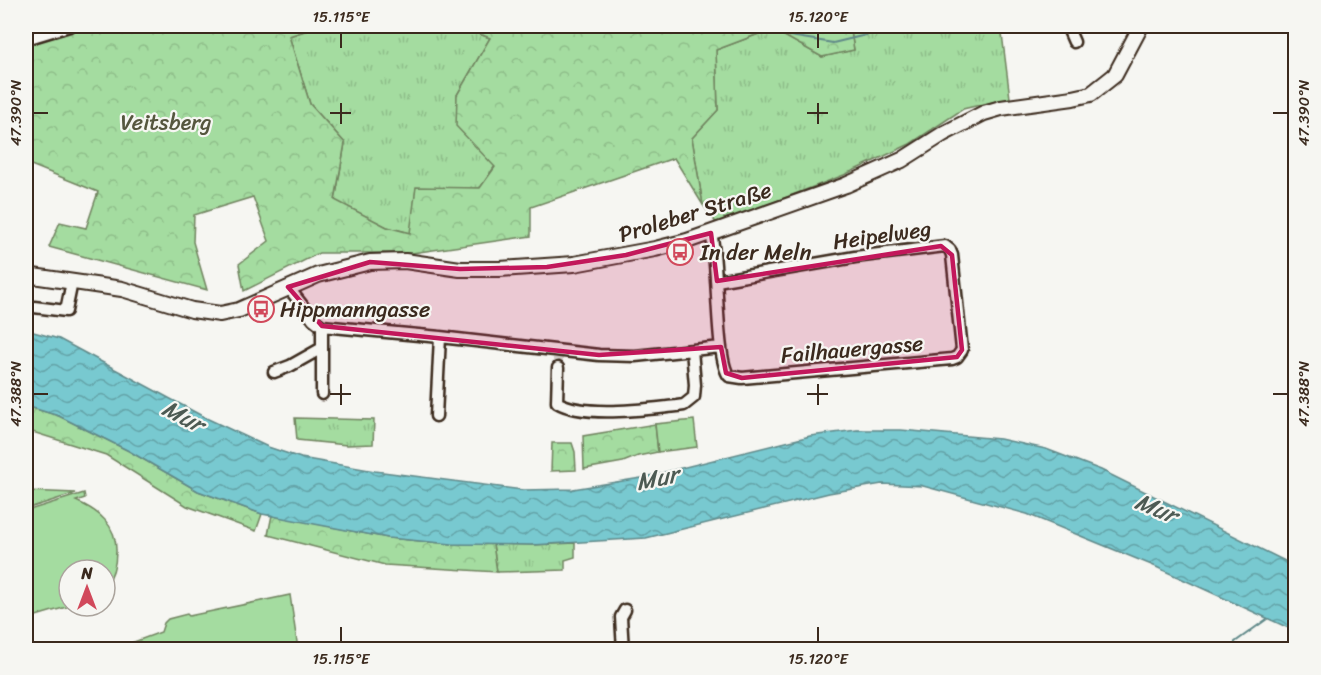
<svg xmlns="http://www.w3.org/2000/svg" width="1321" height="675" viewBox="0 0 1321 675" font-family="Sriracha,sans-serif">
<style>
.grass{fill:url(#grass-tufts);stroke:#70835f;stroke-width:1.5}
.forest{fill:url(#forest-crowns);stroke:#70835f;stroke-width:1.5}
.garden{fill:#a4dca0;stroke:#70835f;stroke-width:1.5}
.water{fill:url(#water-waves);stroke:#608989;stroke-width:1.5}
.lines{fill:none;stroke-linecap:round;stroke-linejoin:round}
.stream{stroke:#608989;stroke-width:2}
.street-tunnel{stroke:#d1cdc8;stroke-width:10;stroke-dasharray:10 5;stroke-linecap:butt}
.street-casing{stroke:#3b2a1e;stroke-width:15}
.secondary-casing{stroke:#3b2a1e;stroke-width:18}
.street{stroke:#f6f6f2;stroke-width:10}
.secondary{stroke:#f6f6f2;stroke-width:14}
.marked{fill:#c2185b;fill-opacity:0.2;stroke:#c2185b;stroke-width:4.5;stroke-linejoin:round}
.ticks{fill:none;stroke:#3b2a1e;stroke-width:2}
.labels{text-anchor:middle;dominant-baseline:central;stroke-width:4.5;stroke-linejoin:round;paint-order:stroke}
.park-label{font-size:22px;fill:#55563e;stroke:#f6f6f2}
.street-label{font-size:22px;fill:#3b2a1e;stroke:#f6f6f2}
.poi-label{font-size:22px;fill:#3b2a1e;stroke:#f6f6f2;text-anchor:start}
.water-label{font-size:24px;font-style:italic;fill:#4d5a53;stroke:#f6f6f2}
.neatline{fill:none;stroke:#3b2a1e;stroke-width:2}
.ticks-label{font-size:15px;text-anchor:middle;fill:#3b2a1e}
</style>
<defs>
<pattern id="grass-tufts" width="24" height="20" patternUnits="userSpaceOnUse" patternTransform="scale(1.5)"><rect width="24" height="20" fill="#a4dca0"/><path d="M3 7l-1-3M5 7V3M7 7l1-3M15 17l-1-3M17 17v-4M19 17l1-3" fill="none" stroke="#8ebd89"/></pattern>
<pattern id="forest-crowns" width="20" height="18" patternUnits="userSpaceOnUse" patternTransform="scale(1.5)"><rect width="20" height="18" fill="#a4dca0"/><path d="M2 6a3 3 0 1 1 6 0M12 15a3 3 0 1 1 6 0" fill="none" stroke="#8ebd89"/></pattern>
<pattern id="water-waves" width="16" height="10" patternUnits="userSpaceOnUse" patternTransform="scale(1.5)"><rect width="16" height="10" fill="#78c9d0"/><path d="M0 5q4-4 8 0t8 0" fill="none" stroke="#64a3a8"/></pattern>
</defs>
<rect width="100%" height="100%" fill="#f6f6f2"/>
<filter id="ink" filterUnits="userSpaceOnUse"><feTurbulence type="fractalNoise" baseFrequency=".0167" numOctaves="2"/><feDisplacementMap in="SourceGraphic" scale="12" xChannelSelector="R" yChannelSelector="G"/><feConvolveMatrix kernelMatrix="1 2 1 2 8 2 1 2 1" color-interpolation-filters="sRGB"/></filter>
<g filter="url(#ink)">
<!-- grass -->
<path class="grass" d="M320 26H458L490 38 457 95V126L495 166 480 188H416L411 233 387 227 335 201 345 143 310 104 289 36Z
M850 26H1001L1010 98 963 109 910 144 844 175 717 224 703 205 692 138 718 110 716 50 772 29 822 57 854 50Z
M295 418 374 420 373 444 347 445 297 440Z
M26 491 76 493 26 509Z
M575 543V557L565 560V570L497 572 493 544 533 545Z"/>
<!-- forest -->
<path class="forest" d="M88 26H320L289 36 310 104 345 143 335 200 387 227 410 233 416 187 480 188 495 167 456 126 457 95 490 38 458 26H850L854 50 822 57 772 29 716 50 718 110 692 138 703 205 674 158 531 207V236L412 253H319L244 291 239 264 269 241 253 197 194 215 193 242 207 290 49 247 60 222 86 228 98 192 26 163V45Z
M26 406 59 416 129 451 198 491 262 514 256 531 187 506 106 455 26 430Z
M655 424 658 452 638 456 623 462 584 469 583 436Z
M552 443H572L575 452 576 470 551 471Z
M272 515 388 538 452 544H493L497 572 385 565 268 535Z"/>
<!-- garden -->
<path class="garden" d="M694 420 697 447 658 452 655 424Z
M84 493 85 498 76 501C99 511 117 525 116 552 116 566 113 576 105 587V570H69L70 606 26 619V511Z
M290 595 298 649H115L161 632 164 623 168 619 187 614 189 616Z"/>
<!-- water -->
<path class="water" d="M26 330 59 339 206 418 268 447 301 458 375 471 523 490 573 489 641 478 810 436 857 430H901L1000 439 1046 449 1101 470 1295 566V631L1154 566 1027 514 923 486 882 484 829 493 646 538 533 545 452 544 388 538 262 514 198 491 129 451 59 416 26 406Z"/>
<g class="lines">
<!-- stream -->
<path class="stream" d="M774 26 790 36 833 43 870 34 884 26
M1234 650 1235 642 1267 619"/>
<!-- street-tunnel -->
<path class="street-tunnel" d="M558 368V358"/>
<defs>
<path id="street" d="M1067 26 1074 42
M26 39 69 26
M711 233C719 264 715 358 729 376L742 378 952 359 957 357 962 350 952 255 950 250 945 246 855 257 717 281
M288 287 313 319 322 326 440 337 599 355 635 356 721 347
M26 306 66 311 72 282
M558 368 557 402C583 418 646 409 677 406L684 405 694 397 695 385 692 350
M274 372 290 366 322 348
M322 394V326
M436 416 440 337
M623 650 621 617 625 610"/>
<path id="secondary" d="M26 275 122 289 192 310 220 314 239 310 318 275 370 262 405 261 460 269H500L574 264 655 249 687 241 846 185 902 160 943 134 984 113 1001 108 1073 98 1091 94 1115 75 1141 26"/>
</defs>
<!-- street casing -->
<use href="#street" class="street-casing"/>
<!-- secondary casing -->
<use href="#secondary" class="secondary-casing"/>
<!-- street -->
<use href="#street" class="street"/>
<!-- secondary -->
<use href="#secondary" class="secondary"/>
</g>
</g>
<!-- marked area -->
<path class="marked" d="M711 233 717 281 941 246 952 255 962 350 957 357 742 378 726 373 721 347 599 355 322 326 288 287 370 262 460 269 547 267 626 255Z"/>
<!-- ticks -->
<path class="ticks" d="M341 33V48M818 33V48M341 103V124M818 103V124M33 113H48M330 113H351M807 113H828M1273 113H1288M341 384V405M818 384V405M33 394H48M330 394H351M807 394H828M1273 394H1288M341 627V642M818 627V642"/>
<!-- icons -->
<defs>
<symbol id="bus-ring" viewBox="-11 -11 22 22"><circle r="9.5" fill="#f6f6f2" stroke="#d1495b" stroke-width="1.5"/><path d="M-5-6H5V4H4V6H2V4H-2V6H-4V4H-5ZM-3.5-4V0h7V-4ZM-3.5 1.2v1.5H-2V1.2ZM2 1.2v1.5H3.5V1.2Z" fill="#d1495b"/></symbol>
</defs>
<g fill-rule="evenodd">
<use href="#bus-ring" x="665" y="237" width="30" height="30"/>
<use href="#bus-ring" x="246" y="294" width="30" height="30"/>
</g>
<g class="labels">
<!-- park labels -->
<g class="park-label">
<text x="166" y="122">Veitsberg</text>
</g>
<!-- street labels -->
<g class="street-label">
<text transform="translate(695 212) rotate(-17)">Proleber Straße</text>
<text transform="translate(882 235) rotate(-8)">Heipelweg</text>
<text transform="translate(852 349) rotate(-5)">Failhauergasse</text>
</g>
<!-- poi labels -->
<g class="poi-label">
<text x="700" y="252">In der Meln</text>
<text x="280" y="309">Hippmanngasse</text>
</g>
<!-- water labels -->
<g class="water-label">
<text transform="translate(183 416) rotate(27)">Mur</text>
<text transform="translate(657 478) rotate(-12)">Mur</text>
<text transform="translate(1156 508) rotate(22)">Mur</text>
</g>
</g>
<!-- margin -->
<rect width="1321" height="675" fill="none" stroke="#f6f6f2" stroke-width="66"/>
<!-- north arrow -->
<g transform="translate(87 588)"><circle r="28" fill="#f6f6f2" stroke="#aba49d" stroke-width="1.5"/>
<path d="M0-4.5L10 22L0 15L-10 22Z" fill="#d1495b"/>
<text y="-9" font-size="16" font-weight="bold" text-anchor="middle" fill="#3b2a1e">N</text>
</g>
<rect x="33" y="33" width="1255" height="609" class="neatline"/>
<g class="ticks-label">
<text x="341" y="22">15.115°E</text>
<text x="818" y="22">15.120°E</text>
<text transform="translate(16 113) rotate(-90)" y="5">47.390°N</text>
<text transform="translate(1304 113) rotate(-90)" y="5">47.390°N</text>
<text transform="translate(16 394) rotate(-90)" y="5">47.388°N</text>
<text transform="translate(1304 394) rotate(-90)" y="5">47.388°N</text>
<text x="341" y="664">15.115°E</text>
<text x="818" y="664">15.120°E</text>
</g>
</svg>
